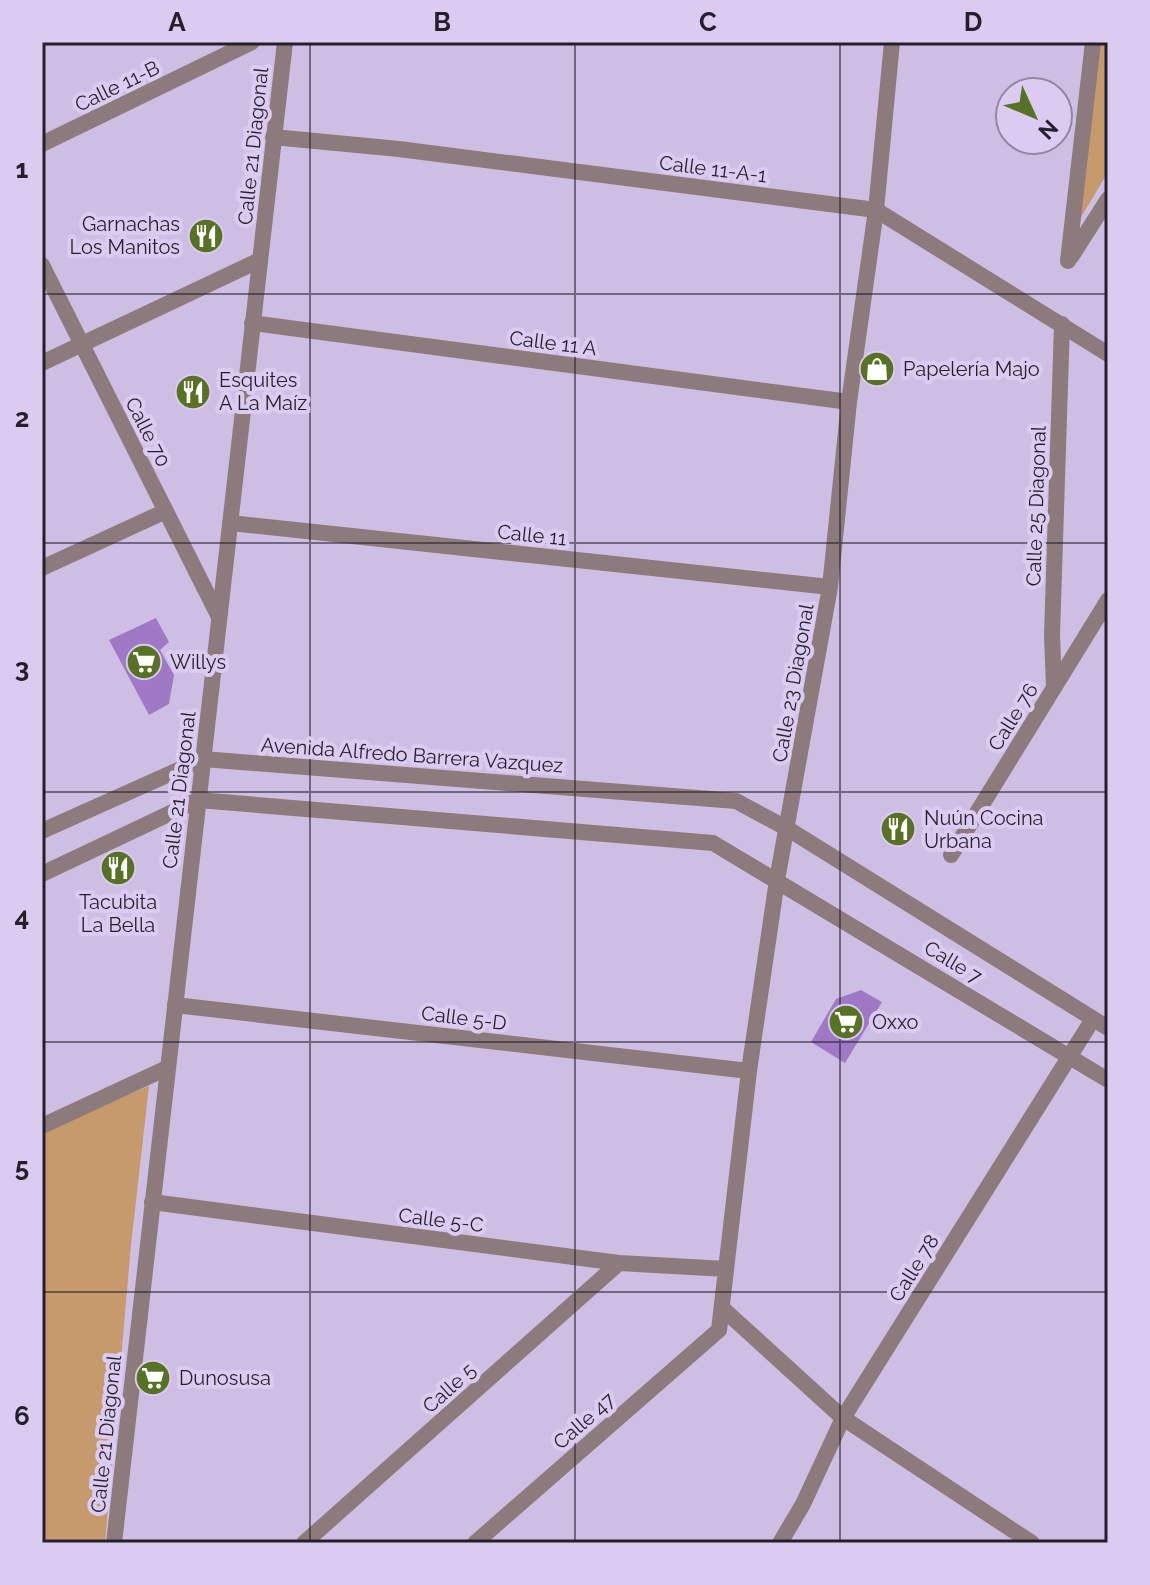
<svg xmlns="http://www.w3.org/2000/svg" width="1150" height="1585" viewBox="0 0 1150 1585" font-family="Raleway,sans-serif">
<style>
.green{fill:#c69a6d}
.building{fill:#9f79c6}
.lines{fill:none;stroke-linecap:round;stroke-linejoin:round}
.minor{stroke:#8d7a7d;stroke-width:16}
.tertiary{stroke:#8d7a7d;stroke-width:16}
.grid{fill:none;stroke:#251f2c;stroke-width:2;stroke-opacity:0.55}
.labels{text-anchor:middle;dominant-baseline:central;stroke-width:8;stroke-linejoin:round;paint-order:stroke}
.street-label{font-size:20px;fill:#251f2c;stroke:#dccbf0}
.poi-label{font-size:20px;fill:#251f2c;stroke:#dccbf0;text-anchor:start}
.neatline{fill:none;stroke:#251f2c;stroke-width:3}
.grid-label{font-size:26px;text-anchor:middle;font-weight:bold;fill:#251f2c}
</style>
<rect width="100%" height="100%" fill="#cfbee3"/>
<!-- green -->
<path class="green" d="M1096 42H1108V172L1074 229Z
M149 1086 131 1245 105 1543H42V1131Z"/>
<!-- building -->
<path class="building" d="M156 618 169 642 160 650 174 675 169 704 149 715 109 640Z
M861 990 882 1002 845 1063 811 1042 836 999Z"/>
<g class="lines">
<!-- minor -->
<path class="minor" d="M273 137 399 149 876 210 1108 354
M42 144 252 42
M1071 257 1108 199
M1068 261 1093 42
M42 265 219 617
M252 323 849 402
M42 363 260 260
M230 523 830 587
M42 568 166 511
M1054 688 1052 635 1062 324
M951 855 1108 600
M175 1005 749 1071
M42 1126 167 1068
M152 1202 619 1263 726 1269
M722 1308 843 1418 1032 1543
M304 1543 619 1263
M475 1543 719 1330 749 1071 777 880 830 587 849 402 876 210 892 42
M780 1543 803 1504 843 1418 1093 1019"/>
<!-- tertiary -->
<path class="tertiary" d="M42 831 203 759 736 801 788 829 1108 1028
M42 874 198 800 713 843 1108 1080
M114 1543 285 42"/>
</g>
<!-- grid -->
<path class="grid" d="M310 42V1543M575 42V1543M840 42V1543M42 294H1108M42 543H1108M42 792H1108M42 1042H1108M42 1292H1108"/>
<!-- icons -->
<defs>
<symbol id="restaurant-disc" viewBox="-11 -11 22 22"><circle r="9.5" fill="#587225" stroke="#dccbf0"/><path d="M-5-6h1v4h1v-4h1v4h1v-4h1v5L-1.5 .5V6h-2V.5L-5-1ZM5-6V6H3V1.5H1.5Q1.5-4 5-6Z" fill="#fff"/></symbol>
<symbol id="shop-disc" viewBox="-11 -11 22 22"><circle r="9.5" fill="#587225" stroke="#dccbf0"/><path d="M-5-2.5h2.3a2.7 3.5 0 0 1 5.4 0H5L5.5 6h-11ZM-1.5-2.5h3a1.5 2.3 0 0 0-3 0Z" fill="#fff"/></symbol>
<symbol id="supermarket-disc" viewBox="-11 -11 22 22"><circle r="9.5" fill="#587225" stroke="#dccbf0"/><path d="M-6-5.5h2.5l.6 2H6L4.5 2H-2.5L-4.4-4H-6ZM-1.5 3.2a1.3 1.3 0 1 0 .1 0ZM3 3.2a1.3 1.3 0 1 0 .1 0Z" fill="#fff"/></symbol>
</defs>
<g fill-rule="evenodd">
<use href="#restaurant-disc" x="186" y="216" width="40" height="40"/>
<use href="#shop-disc" x="857" y="349" width="40" height="40"/>
<use href="#restaurant-disc" x="173" y="372" width="40" height="40"/>
<use href="#supermarket-disc" x="124" y="642" width="40" height="40"/>
<use href="#restaurant-disc" x="878" y="809" width="40" height="40"/>
<use href="#restaurant-disc" x="98" y="848" width="40" height="40"/>
<use href="#supermarket-disc" x="826" y="1002" width="40" height="40"/>
<use href="#supermarket-disc" x="133" y="1358" width="40" height="40"/>
</g>
<g class="labels">
<!-- street labels -->
<g class="street-label">
<text transform="translate(117 86) rotate(-26)">Calle 11-B</text>
<text transform="translate(253 146) rotate(-84)">Calle 21 Diagonal</text>
<text transform="translate(713 169) rotate(7)">Calle 11-A-1</text>
<text transform="translate(553 343) rotate(7)">Calle 11 A</text>
<text transform="translate(148 432) rotate(63)">Calle 70</text>
<text transform="translate(1036 506) rotate(-88)">Calle 25 Diagonal</text>
<text transform="translate(532 535) rotate(6)">Calle 11</text>
<text transform="translate(793 683) rotate(-80)">Calle 23 Diagonal</text>
<text transform="translate(1013 717) rotate(-58)">Calle 76</text>
<text transform="translate(412 755) rotate(4)">Avenida Alfredo Barrera Vazquez</text>
<text transform="translate(179 790) rotate(-83)">Calle 21 Diagonal</text>
<text transform="translate(953 962) rotate(31)">Calle 7</text>
<text transform="translate(464 1018) rotate(7)">Calle 5-D</text>
<text transform="translate(441 1220) rotate(7)">Calle 5-C</text>
<text transform="translate(914 1268) rotate(-58)">Calle 78</text>
<text transform="translate(449 1388) rotate(-42)">Calle 5</text>
<text transform="translate(584 1421) rotate(-41)">Calle 47</text>
<text transform="translate(106 1434) rotate(-84)">Calle 21 Diagonal</text>
</g>
<!-- poi labels -->
<g class="poi-label">
<text x="180" y="224" text-anchor="end">Garnachas<tspan x="180" dy="23">Los Manitos</tspan></text>
<text x="903" y="369">Papelería Majo</text>
<text x="219" y="380">Esquites<tspan x="219" dy="23">A La Maíz</tspan></text>
<text x="170" y="662">Willys</text>
<text x="924" y="818">Nuún Cocina<tspan x="924" dy="23">Urbana</tspan></text>
<text x="118" y="902" text-anchor="middle">Tacubita<tspan x="118" dy="23">La Bella</tspan></text>
<text x="872" y="1022">Oxxo</text>
<text x="179" y="1378">Dunosusa</text>
</g>
</g>
<!-- border -->
<rect width="1150" height="1585" fill="none" stroke="#dccbf0" stroke-width="88"/>
<!-- north arrow -->
<g transform="translate(1034 116) rotate(134)"><circle r="38" fill="#dccbf0" stroke="#9386a2" stroke-width="2"/>
<path d="M0-6L14 30L0 20L-14 30Z" fill="#587225"/>
<text y="-12" font-size="22" font-weight="bold" text-anchor="middle" fill="#251f2c">N</text>
</g>
<rect x="44" y="44" width="1062" height="1497" class="neatline"/>
<g class="grid-label">
<text x="177" y="31">A</text>
<text x="442" y="31">B</text>
<text x="708" y="31">C</text>
<text x="973" y="31">D</text>
<text x="22" y="178">1</text>
<text x="22" y="427">2</text>
<text x="22" y="677">3</text>
<text x="22" y="926">4</text>
<text x="22" y="1176">5</text>
<text x="22" y="1425">6</text>
</g>
</svg>
